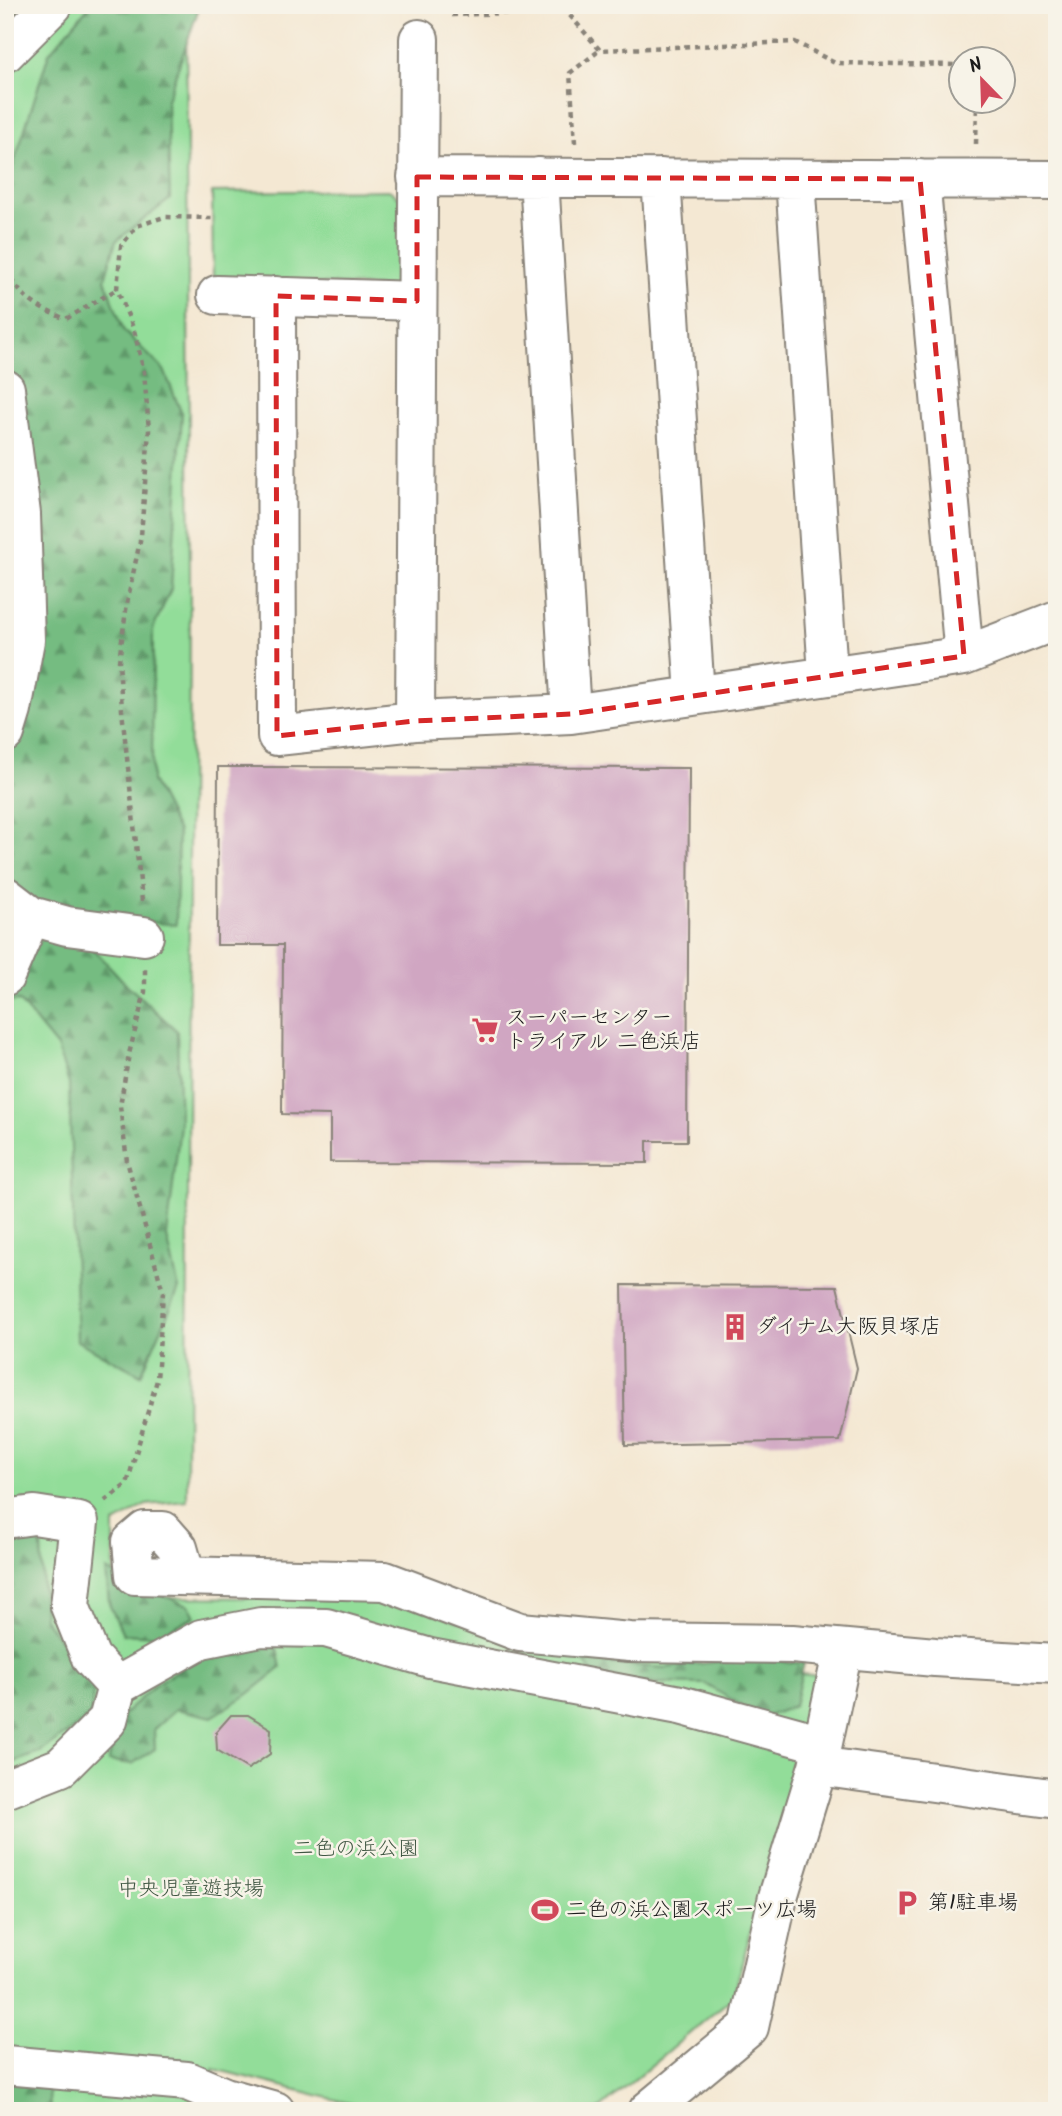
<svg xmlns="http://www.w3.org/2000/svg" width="1062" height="2116" viewBox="0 0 1062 2116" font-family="Kalam,'Klee One',sans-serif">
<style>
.green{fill:#92dd99;stroke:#577c5a;stroke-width:2}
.forest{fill:url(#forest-firs);stroke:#486c4e;stroke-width:2}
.building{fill:#d0a6c2}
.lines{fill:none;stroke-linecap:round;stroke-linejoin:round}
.minor-casing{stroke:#888278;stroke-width:42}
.path{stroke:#888278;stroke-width:4.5;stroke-dasharray:5 5;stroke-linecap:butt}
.minor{stroke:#fff;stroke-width:38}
.marked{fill:none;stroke:#d62828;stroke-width:5;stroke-dasharray:14 9;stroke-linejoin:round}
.labels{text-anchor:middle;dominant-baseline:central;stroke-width:5;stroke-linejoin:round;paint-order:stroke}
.poi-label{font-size:21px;fill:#1c1c1c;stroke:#f7f3e8;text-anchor:start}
.park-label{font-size:21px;fill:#3f5642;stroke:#f7f3e8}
</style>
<defs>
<pattern id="forest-firs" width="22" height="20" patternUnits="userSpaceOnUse" patternTransform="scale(1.75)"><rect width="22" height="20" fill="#75bc81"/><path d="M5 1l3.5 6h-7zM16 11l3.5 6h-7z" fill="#5f9869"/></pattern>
</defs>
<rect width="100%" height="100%" fill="#f7f3e8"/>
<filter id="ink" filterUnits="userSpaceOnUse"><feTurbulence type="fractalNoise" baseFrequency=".0143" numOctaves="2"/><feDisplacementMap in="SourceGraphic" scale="14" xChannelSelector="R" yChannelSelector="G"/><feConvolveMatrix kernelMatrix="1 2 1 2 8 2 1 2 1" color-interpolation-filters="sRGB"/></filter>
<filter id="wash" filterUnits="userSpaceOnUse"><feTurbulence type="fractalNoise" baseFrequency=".00686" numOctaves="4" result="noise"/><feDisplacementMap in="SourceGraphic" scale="28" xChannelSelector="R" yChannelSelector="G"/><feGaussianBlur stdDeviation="1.57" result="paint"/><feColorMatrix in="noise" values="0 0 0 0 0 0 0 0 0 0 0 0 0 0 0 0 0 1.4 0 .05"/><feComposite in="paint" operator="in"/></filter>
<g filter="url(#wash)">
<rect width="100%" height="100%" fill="#f4e8d3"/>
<!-- green -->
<path class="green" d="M5 5H186L190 576 187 1501 146 1505 114 1524V1575L141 1597 391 1599 539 1648 820 1676 733 1997 597 2111H380L214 2069 210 2111H5Z
M389 190 400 198 403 276 394 288 213 277 212 192Z"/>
<!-- forest -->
<path class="forest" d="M90 5H200L167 100 170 199 116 241 105 279 124 331 164 370 182 414 171 589 153 629 152 781 178 832 176 925 130 920 90 945 124 982 177 1031 180 1125 167 1237 179 1289 141 1375 77 1341 69 1084 57 1047 19 1001 5 1002V655L13 635 5 626V163L13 166 49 53Z
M5 1499 41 1542 44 1618 94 1686 90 1717 39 1753 5 1765Z
M106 1570 137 1586 189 1605 195 1616 158 1636 123 1634 109 1604Z
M248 1641 277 1648 281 1668 247 1695 212 1717 176 1709 154 1729 155 1749 132 1764 108 1761 123 1715 155 1685 194 1660Z
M744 1658 804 1663 794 1706 763 1718 705 1684 640 1683 598 1680 583 1661 665 1668Z
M5 2075 15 2076 49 2090 50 2111H5Z"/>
<g id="blocks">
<!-- building -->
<path class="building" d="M218 767 689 768 687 1141H647V1163L330 1162V1115L282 1114 283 945H217Z
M622 1285 837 1286 857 1368 840 1441 625 1445Z
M231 1715H248L271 1729 270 1754 248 1769 217 1750 216 1732Z"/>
</g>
</g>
<g filter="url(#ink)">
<use href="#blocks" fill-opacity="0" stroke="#888278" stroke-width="2"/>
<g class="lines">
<defs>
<path id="minor" d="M419 39 415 721 571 714 964 656 1057 620
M5 53 53 5
M417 177 1057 180
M539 177 571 714
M661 178 695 695
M795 179 828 674
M920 179 964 656
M217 295 417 301
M276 296 277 736 415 721
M5 389 21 514 25 640 12 710 5 733
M5 896 31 916 67 926 144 936
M5 976 31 916
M5 1519 34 1515 79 1522 70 1606 91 1658 117 1686
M186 1576 178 1548 163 1531H145L132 1542 135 1575 385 1581 520 1632 630 1642 792 1644 935 1657 1057 1664
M818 1766 843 1649
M5 1789 61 1767 108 1720 117 1686 201 1639 261 1627 326 1628 430 1658 680 1705 822 1744
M5 2065 187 2081 225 2097
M224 2111 225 2097 275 2111
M648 2111 749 2027 778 1897 818 1766 1057 1799"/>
</defs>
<!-- minor casing -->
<use href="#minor" class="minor-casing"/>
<!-- path -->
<path class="path" d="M452 15 566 11 600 50 795 42 835 63 960 65
M575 143 570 73 600 50
M976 144 977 102
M5 271C26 301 33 306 66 319L117 289
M142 901 122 710 119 661 127 603 141 536 149 430 144 372 134 330 117 289 121 246 137 226 164 217 212 218
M105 1501 127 1484 157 1380 163 1292 127 1161 120 1106 129 1054 145 992V969"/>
<!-- minor -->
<use href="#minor" class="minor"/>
</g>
</g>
<!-- marked area -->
<path class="marked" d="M417 177 920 179 964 656 571 714 415 721 277 736 276 296 417 301Z"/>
<!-- icons -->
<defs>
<symbol id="supermarket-bare" viewBox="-9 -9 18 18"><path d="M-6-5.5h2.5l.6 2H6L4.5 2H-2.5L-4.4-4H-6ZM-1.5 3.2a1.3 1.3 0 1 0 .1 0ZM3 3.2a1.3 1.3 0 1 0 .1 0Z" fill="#d1495b" stroke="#f7f3e8" stroke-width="2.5" paint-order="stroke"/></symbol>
<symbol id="building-bare" viewBox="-9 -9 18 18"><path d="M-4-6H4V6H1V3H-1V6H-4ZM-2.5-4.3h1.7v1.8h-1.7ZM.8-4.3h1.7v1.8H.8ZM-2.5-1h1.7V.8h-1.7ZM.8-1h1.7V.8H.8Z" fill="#d1495b" stroke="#f7f3e8" stroke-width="2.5" paint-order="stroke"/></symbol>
<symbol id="parking-bare" viewBox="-9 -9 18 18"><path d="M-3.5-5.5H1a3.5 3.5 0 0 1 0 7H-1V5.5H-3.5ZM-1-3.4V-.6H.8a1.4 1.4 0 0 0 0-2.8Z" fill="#d1495b" stroke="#f7f3e8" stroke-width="2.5" paint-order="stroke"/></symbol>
<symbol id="stadium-bare" viewBox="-9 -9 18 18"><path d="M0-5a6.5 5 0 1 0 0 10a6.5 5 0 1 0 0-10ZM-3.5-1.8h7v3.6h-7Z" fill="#d1495b" stroke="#f7f3e8" stroke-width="2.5" paint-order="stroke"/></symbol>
</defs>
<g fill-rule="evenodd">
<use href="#supermarket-bare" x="466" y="1011" width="38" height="38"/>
<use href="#building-bare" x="716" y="1308" width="38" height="38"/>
<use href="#parking-bare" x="888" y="1884" width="38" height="38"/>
<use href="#stadium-bare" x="526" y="1891" width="38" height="38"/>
</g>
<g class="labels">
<!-- poi labels -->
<g class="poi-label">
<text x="506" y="1018">スーパーセンター<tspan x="506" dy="24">トライアル 二色浜店</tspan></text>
<text x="756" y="1327">ダイナム大阪貝塚店</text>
<text x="928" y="1903">第1駐車場</text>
<text x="566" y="1910">二色の浜公園スポーツ広場</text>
</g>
<!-- park labels -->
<g class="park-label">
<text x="356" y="1849">二色の浜公園</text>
<text x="191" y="1889">中央児童遊技場</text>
</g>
</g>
<!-- margin -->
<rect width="1062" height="2116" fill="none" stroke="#f7f3e8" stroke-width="28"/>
<!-- north arrow -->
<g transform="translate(982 80) rotate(337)"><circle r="33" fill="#f7f3e8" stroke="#9f9d96" stroke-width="2"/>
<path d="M0-5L12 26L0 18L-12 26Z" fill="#d1495b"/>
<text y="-10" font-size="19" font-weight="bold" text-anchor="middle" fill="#1c1c1c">N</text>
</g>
</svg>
